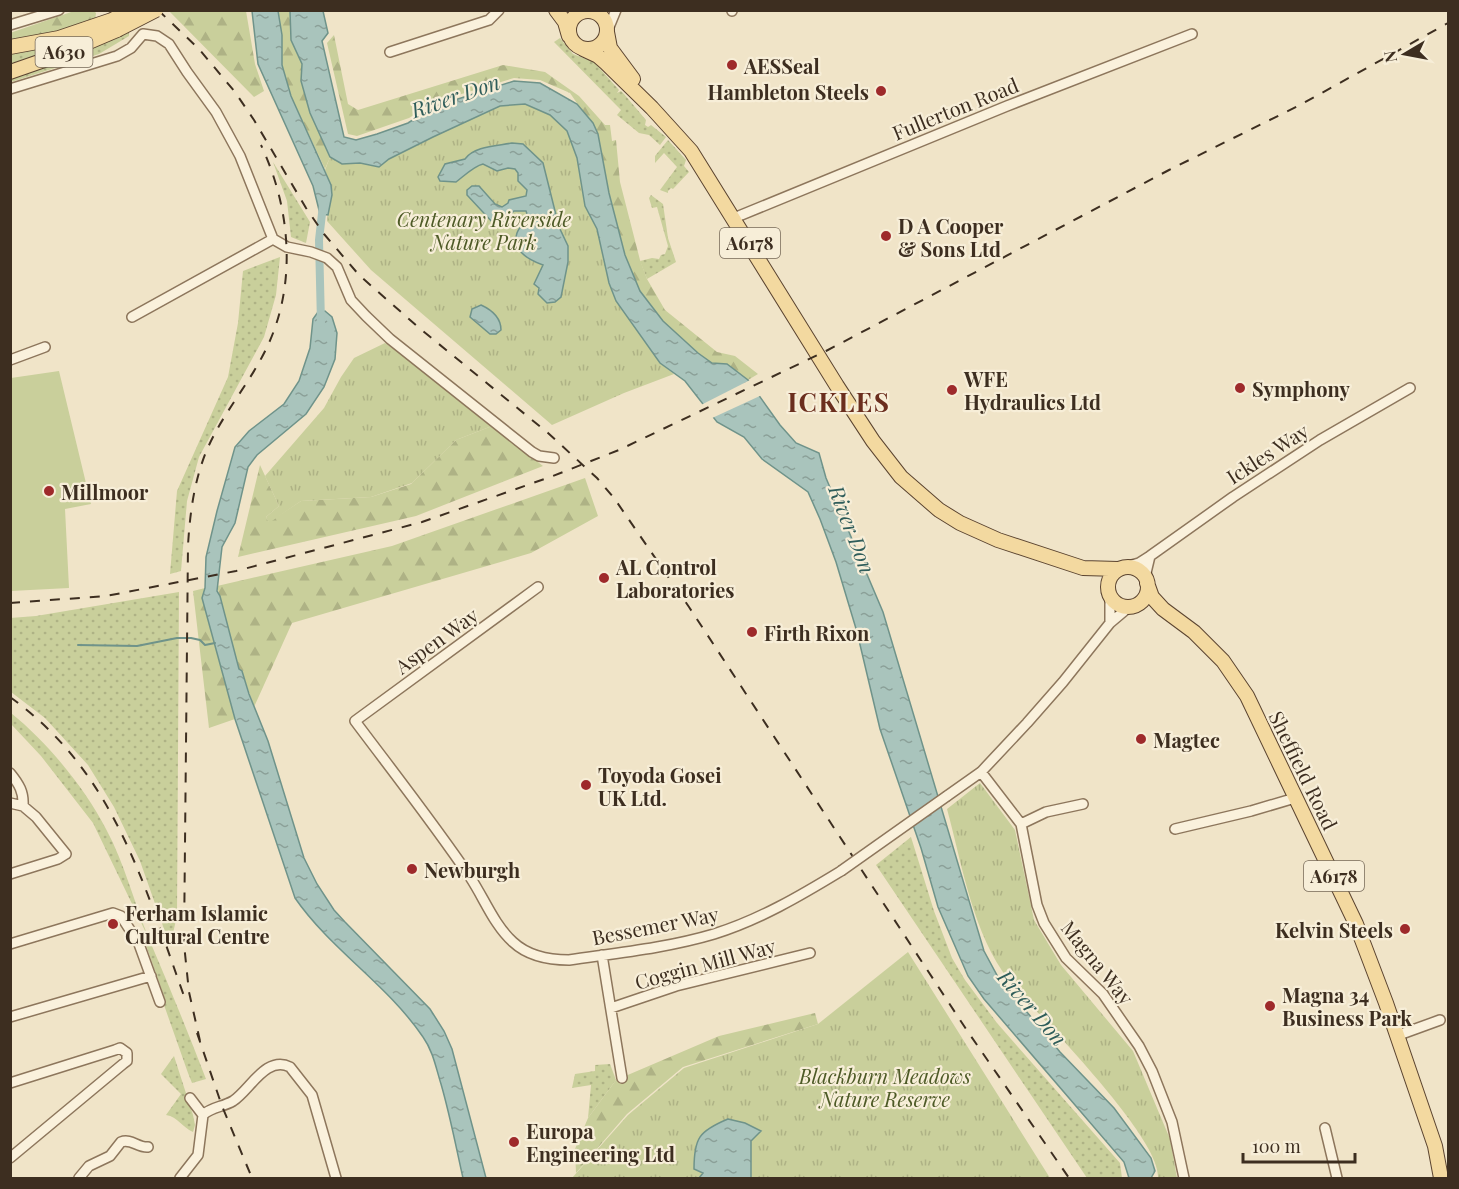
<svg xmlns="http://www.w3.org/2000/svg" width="1459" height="1189" viewBox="0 0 1459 1189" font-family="'Playfair Display',serif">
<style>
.grass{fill:url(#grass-dots)}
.forest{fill:url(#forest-firs)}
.park{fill:url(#park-tufts)}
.pitch{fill:#c9cf9b}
.water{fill:url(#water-ripples);stroke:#6f938a;stroke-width:1.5}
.pier{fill:#f0e4c8}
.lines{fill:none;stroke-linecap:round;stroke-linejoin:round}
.stream{stroke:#6f938a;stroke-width:2}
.canal{stroke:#a9c4bc;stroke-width:8}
.street-casing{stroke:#8d765c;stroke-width:12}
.primary-casing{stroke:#5b4430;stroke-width:16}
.street{stroke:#faf1dc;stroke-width:9}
.primary{stroke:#f3d9a0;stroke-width:14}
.rail{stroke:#3d2e20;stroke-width:2;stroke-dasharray:10 10;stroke-linecap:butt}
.street-bridge-casing{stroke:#8d765c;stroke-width:12;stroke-linecap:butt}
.primary-bridge-casing{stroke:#5b4430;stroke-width:16;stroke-linecap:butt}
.street-bridge{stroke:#faf1dc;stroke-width:9}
.primary-bridge{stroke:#f3d9a0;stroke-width:14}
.poi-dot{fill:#9e2a2b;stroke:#f7eed8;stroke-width:2}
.labels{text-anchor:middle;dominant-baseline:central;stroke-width:4.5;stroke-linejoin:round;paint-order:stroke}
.shield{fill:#f7eed8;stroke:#756857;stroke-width:1.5}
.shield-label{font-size:18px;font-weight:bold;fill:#3d2e20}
.poi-label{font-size:20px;font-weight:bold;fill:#3d2e20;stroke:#f7eed8;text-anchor:start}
.street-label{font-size:20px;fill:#3d2e20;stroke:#f7eed8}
.park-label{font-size:20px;font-style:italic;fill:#4d5a26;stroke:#f7eed8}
.water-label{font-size:21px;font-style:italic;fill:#2f5d5a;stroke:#f7eed8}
.district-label{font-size:26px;font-weight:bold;letter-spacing:1.5px;fill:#6b2e1e;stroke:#f7eed8}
</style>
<defs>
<pattern id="grass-dots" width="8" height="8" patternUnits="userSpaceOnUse" patternTransform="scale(1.5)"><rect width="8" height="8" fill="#c9cf9b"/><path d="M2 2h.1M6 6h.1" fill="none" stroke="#aeb285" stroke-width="1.8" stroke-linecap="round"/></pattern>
<pattern id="forest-firs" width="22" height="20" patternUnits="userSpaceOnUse" patternTransform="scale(1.5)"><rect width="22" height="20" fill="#c9cf9b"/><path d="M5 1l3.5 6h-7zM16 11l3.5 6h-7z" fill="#aeb285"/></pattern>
<pattern id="park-tufts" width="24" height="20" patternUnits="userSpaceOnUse" patternTransform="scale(1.5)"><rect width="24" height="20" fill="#c9cf9b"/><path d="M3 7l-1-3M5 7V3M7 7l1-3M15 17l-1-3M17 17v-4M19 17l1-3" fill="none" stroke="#aeb285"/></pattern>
<pattern id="water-ripples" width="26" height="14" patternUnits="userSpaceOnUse" patternTransform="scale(1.5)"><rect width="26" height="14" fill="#a9c4bc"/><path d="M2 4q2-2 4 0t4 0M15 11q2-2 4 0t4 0" fill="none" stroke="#8ba098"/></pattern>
</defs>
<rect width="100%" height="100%" fill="#f0e4c8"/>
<!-- grass -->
<path class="grass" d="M129 30V36L99 54 11 82V76Z
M98 31 65 47 11 65V52Z
M560 38 573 54 594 62 619 90 617 93 621 91 624 94 646 120 645 125 648 127 651 125 666 137 660 145 649 135 639 133 617 115 621 110 554 42Z
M668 140 686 160 684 166 689 172 673 189 671 188 668 191V193L660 190 677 167 664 153 655 163V156Z
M273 162 310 222 306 243 291 237 287 201Z
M651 195 663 204 668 238 676 262 647 279 640 261 652 258 659 259 661 255 665 254 668 246 657 207 652 208 649 198Z
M280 257 276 295 264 337 199 457 187 501 181 571 170 574 177 491 228 377 238 323 243 271Z
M179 592 177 916 170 946 140 861 114 807 88 765 45 718 11 692 10 618 36 616Z
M11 713C47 742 85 788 106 829 125 864 134 903 149 939 169 986 188 1032 206 1079L192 1083 188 1073 164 1005 166 1002 146 945 148 937 93 823 41 756 11 724Z
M911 837 934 911 952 958 965 980 997 1023 1120 1163 1122 1178H1087L876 865Z
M174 1056 193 1115 195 1125 193 1132C182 1127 178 1117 166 1115L181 1094 161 1074Z
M610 1064 616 1080 588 1118 591 1085 572 1088 575 1074 595 1071V1065Z"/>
<!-- forest -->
<path class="forest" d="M74 11H94L96 13 95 21 80 27 11 44 10 33Z
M169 11H246L255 64 264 91 254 97Z
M278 11H290L291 40 302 64 301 81 330 157 325 169 291 96 282 65V35Z
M334 35 348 104 358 110 503 65 545 72 579 96 605 125H610L612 141 616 140 620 182 640 260 647 279 665 310 717 352 735 356 758 374 748 380 727 364 712 363 698 353 663 321 640 291 625 255 609 193 598 134 570 93 540 80 514 78 432 103 409 118 357 136 348 134 327 43Z
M492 426 543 466 416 516 238 557 260 465 279 506 266 517 269 522 301 501 371 497 411 484 456 440Z
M585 478 598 516 531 553 292 623 254 707 242 671 239 669 217 586 392 546Z
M205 588 202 598 235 719 209 728 193 591Z
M815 1013 818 1024 683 1067 627 1114 576 1173 575 1149 588 1118 616 1080 719 1036Z"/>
<!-- park -->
<path class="park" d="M525 104 550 115 567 131 577 158 585 206 597 229 609 283 660 363 674 374 624 393 552 425 371 270 327 221 331 185 325 170 330 157 342 164 360 163 379 167 389 159 433 137 500 106Z
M385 343 395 350 402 352 485 422 492 426 456 440 412 483 371 497 301 501 269 523 266 517 279 506 265 476 324 408 341 377 354 358Z
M980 783 1015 830 1034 920 1061 965 1133 1051 1170 1139 1177 1178H1158C1161 1137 1039 1017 1009 980 973 935 962 864 947 809Z
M908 952 1050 1178H572L628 1115 684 1068 818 1024Z"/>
<!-- pitch -->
<path class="pitch" d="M59 371 91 504 65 509 69 588 11 591V378Z"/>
<!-- water -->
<path class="water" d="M252 11H278L282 35V65L291 96 331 185 332 195 328 215 320 214 313 186 258 64Z
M290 11H323L328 33 322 41 344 137 356 140 377 134 408 123 433 107 514 81 540 83 577 104 593 123 598 134 609 193 625 255 640 291 663 321 698 353 712 363 727 364 748 380 780 425 796 443 819 453 826 478 883 612 984 951 998 977 1060 1052 1114 1108 1151 1158 1155 1171 1151 1178H1129L1124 1162 984 999 968 976 938 907 921 848 880 729 857 632 836 562 820 519 808 492 762 459 744 437 717 422 685 381 660 363 616 301 609 283 597 229 585 206 577 158 567 131 550 115 525 104 500 106 433 137 389 159 379 167 360 163 342 164 330 157 310 113 301 81 302 64 291 40Z
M512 143 523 144 543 163 559 227 568 246V262L561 297 555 302 547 303 538 294 539 288 534 284 543 265C529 260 511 251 517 233 519 227 525 223 528 217L526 211H514L502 222 494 224 467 195V190L472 186H479L495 204 502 207 508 203 509 200 526 196 527 190 518 181V173L515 169 508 168 497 171 483 164C474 166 464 176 456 182L440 181 438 177 445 164 465 159C474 146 497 146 512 143Z
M481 305C492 310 501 317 501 330L496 334H490L470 317 472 309Z
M325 311 332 317 337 333 335 359 324 387 306 414 257 455 248 467 235 523 222 547 217 591 220 596 239 669 242 671 249 694 268 741 304 858 317 884 334 910 345 922 430 1009 444 1031 452 1049 486 1178H463C456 1147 450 1115 441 1084 436 1068 433 1051 423 1037 387 984 331 950 295 898L235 719 202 598 205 588 206 557 217 511 235 447 249 431 284 404 299 381 310 348 313 319 318 312Z
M728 1119 745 1123 761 1131 751 1141V1178H699L703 1173 694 1169C694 1138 699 1131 728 1119Z"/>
<!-- pier -->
<path class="pier" d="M752 379 762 395 710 419 699 406Z"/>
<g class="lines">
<!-- stream -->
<path class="stream" d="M78 645 137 646 177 638H191L200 640 205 645 215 643"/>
<!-- canal -->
<path class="canal" d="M321 323 319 240 323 205"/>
<defs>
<path id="street" d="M732 10V11
M591 11 601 10
M10 25 59 10
M607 32 616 10
M143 34 157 36 169 44 187 72 216 112 240 156 273 239 287 247 311 252 327 258 337 267 351 300 366 316 390 339 532 452 539 456 554 458
M390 52 489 20 499 10
M10 89 117 56 131 48 143 34
M734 218 1007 106 1192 34
M132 317 273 239
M10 360 45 347
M1150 556 1233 497 1320 440 1410 388
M1124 567 1139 563 1150 556 1145 577
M538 587 355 721C394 773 434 824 470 877 484 898 494 925 513 942 528 956 549 960 569 960 617 953 667 948 714 934 759 920 800 896 841 871
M1110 597V623L1129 607
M981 772 1021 824 1037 905 1044 923 1066 958 1103 994 1139 1046 1152 1071 1172 1122 1184 1178
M10 773C19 784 24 792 23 806L36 817 66 854 58 859 10 874
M947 796 981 772 1027 723 1063 682 1110 623
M10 803 23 806
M1021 824 1046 812 1083 804
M1175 829 1251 811 1295 798
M10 944 113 913 121 916 139 944 160 1002
M602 955 622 1078
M611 1008 676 986 810 953
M10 1017 151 976
M1396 1036 1440 1020
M10 1083 115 1050 120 1048 127 1053V1061L123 1064 10 1158
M190 1098 203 1115
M203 1115C211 1107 223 1107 233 1101 250 1090 266 1055 290 1067L312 1095 336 1178
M1325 1128 1337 1178
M79 1178 89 1166 110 1156 121 1142C131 1138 138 1148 148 1147
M180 1178 198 1155 203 1115"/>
<path id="primary" d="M556 10 565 22 569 36
M569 30a19 19 0 1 1 38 0a19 19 0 1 1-38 0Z
M607 32 610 48 633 79
M10 47 59 38 112 20
M583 49 598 56 606 63 652 108 691 151 837 386 873 441 901 477 939 510 960 523 998 540 1083 568 1118 569
M10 72 56 56 117 30
M1108 587a20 20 0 1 1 40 0a20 20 0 1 1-40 0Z
M1147 583 1152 597 1163 609 1194 632 1223 661 1247 696 1356 924 1386 1003 1435 1146 1441 1178"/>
</defs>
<!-- street casing -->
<use href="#street" class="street-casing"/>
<!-- primary casing -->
<use href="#primary" class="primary-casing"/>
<!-- street -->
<use href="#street" class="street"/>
<!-- primary -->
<use href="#primary" class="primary"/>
<!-- rail -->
<path class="rail" d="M158 10 199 49 235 92 254 120 306 208 324 234 359 275 418 327 548 433 597 478 614 498 689 607 966 1029 1069 1178
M10 603 106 596 236 571 422 522 553 476 619 450 826 351 1169 170 1300 105 1448 23
M10 697C114 772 143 882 184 996
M197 1033 222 1106 252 1178
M200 1041 189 992 184 944 188 545C190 513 194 482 206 452 220 418 245 389 262 357 298 291 292 211 261 145"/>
<defs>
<path id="street-bridge" d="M841 871 947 796"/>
<path id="primary-bridge" d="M112 20 131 10
M117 30 156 10"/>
</defs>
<!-- street-bridge casing -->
<use href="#street-bridge" class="street-bridge-casing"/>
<!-- primary-bridge casing -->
<use href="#primary-bridge" class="primary-bridge-casing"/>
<!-- street-bridge -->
<use href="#street-bridge" class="street-bridge"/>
<!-- primary-bridge -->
<use href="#primary-bridge" class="primary-bridge"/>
</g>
<!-- markers -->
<g class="poi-dot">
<circle cx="732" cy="65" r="6"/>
<circle cx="881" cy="91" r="6"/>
<circle cx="886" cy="236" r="6"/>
<circle cx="1240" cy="388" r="6"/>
<circle cx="952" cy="390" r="6"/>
<circle cx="49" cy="491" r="6"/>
<circle cx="604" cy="578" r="6"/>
<circle cx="752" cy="632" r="6"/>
<circle cx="1141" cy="739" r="6"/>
<circle cx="586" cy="785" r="6"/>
<circle cx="412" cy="869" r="6"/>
<circle cx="113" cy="924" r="6"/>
<circle cx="1405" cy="929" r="6"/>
<circle cx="1270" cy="1006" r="6"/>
<circle cx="514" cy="1142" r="6"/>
</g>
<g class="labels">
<!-- shield labels -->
<g class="shield">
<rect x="35.5" y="37" width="57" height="30" rx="4.5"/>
<rect x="720" y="228" width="60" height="30" rx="4.5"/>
<rect x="1304" y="861" width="60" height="30" rx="4.5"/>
</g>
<g class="shield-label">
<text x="64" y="52">A630</text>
<text x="750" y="243">A6178</text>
<text x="1334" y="876">A6178</text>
</g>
<!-- poi labels -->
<g class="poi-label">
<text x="744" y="65">AESSeal</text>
<text x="869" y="91" text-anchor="end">Hambleton Steels</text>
<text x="898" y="225">D A Cooper<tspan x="898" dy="23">&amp; Sons Ltd</tspan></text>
<text x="964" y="378">WFE<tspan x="964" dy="23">Hydraulics Ltd</tspan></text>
<text x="1252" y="388">Symphony</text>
<text x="61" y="491">Millmoor</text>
<text x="616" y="566">AL Control<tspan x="616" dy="23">Laboratories</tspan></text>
<text x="764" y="632">Firth Rixon</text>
<text x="1153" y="739">Magtec</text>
<text x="598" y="774">Toyoda Gosei<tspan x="598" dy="23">UK Ltd.</tspan></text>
<text x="424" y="869">Newburgh</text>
<text x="125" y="912">Ferham Islamic<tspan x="125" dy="23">Cultural Centre</tspan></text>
<text x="1393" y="929" text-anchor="end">Kelvin Steels</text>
<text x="1282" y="994">Magna 34<tspan x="1282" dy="23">Business Park</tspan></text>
<text x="526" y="1130">Europa<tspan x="526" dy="23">Engineering Ltd</tspan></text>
</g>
<!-- street labels -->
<g class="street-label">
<text transform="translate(955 108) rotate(-22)">Fullerton Road</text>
<text transform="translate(1267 453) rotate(-33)">Ickles Way</text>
<text transform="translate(436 640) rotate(-36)">Aspen Way</text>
<text transform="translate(1304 770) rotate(64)">Sheffield Road</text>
<text transform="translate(655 925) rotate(-11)">Bessemer Way</text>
<text transform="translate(1098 962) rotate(51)">Magna Way</text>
<text transform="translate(705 963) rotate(-15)">Coggin Mill Way</text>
</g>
<!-- park labels -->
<g class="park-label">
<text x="484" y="218">Centenary Riverside<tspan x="484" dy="23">Nature Park</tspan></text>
<text x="885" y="1075">Blackburn Meadows<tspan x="885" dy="23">Nature Reserve</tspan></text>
</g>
<!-- water labels -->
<g class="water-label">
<text transform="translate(455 95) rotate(-19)">River Don</text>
<text transform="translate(853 529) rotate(69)">River Don</text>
<text transform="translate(1033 1007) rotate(49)">River Don</text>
</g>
<!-- district labels -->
<g class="district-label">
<text x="839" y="401">ICKLES</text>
</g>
</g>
<!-- border -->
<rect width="1459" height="1189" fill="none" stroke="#3d2e20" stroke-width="24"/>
<!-- north arrow -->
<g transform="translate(1405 54) rotate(260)" stroke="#f7eed8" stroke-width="4.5" paint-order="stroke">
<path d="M0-4.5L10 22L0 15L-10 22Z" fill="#3d2e20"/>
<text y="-9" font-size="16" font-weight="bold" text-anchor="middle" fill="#3d2e20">N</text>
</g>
<!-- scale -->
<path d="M1243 1153v9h112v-9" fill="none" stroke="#3d2e20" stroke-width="3"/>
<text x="1252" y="1153" font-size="18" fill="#3d2e20" stroke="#f7eed8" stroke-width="4.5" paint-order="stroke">100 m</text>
</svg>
